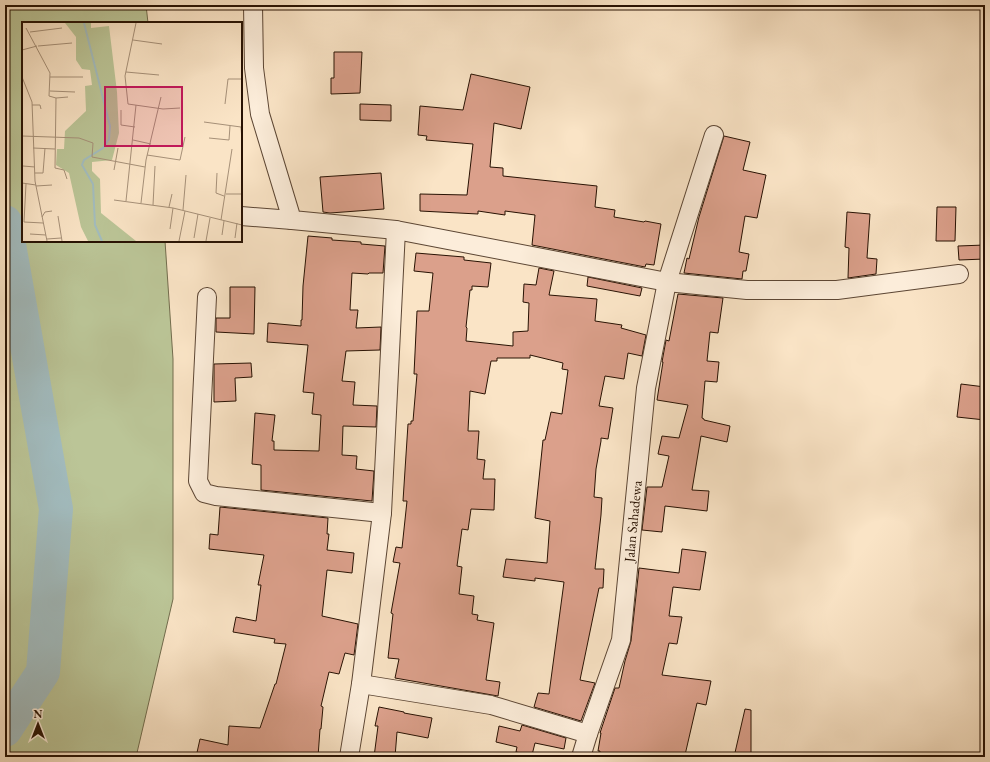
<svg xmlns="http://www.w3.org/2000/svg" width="990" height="762" viewBox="0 0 990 762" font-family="'EB Garamond',serif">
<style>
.green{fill:#bbc597;stroke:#726c4d}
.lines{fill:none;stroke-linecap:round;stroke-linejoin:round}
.river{stroke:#a2bcbf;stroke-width:34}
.building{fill:#dba08b;stroke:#281203}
.minor-casing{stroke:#5c4634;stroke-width:20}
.minor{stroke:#fcedda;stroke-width:18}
.labels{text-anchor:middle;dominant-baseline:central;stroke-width:3;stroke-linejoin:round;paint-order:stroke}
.street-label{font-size:14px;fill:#281203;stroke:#fcedda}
.inset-river{fill:none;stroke:#a2bcbf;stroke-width:2}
.inset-road{fill:none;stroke:#a69078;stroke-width:1}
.view{fill:#c2185b;fill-opacity:0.15;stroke:#c2185b;stroke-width:2}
.inset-edge{fill:none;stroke:#281203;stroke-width:2}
</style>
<rect width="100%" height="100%" fill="#fae4c6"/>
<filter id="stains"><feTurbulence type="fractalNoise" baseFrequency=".005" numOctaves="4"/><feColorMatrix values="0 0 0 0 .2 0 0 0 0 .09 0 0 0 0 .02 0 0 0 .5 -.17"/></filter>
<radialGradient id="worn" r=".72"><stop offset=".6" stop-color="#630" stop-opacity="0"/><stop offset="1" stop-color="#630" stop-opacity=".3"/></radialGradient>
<!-- green -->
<path class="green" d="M5 5H146L148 23H23V241H165L173 359V599L136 757H5Z"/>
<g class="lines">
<!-- river -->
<path class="river" d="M5 222 56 509 43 672 5 730"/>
</g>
<!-- building -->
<path class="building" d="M334 52H362L360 93 331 94V78H334Z
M471 74 530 87 521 129 494 123 490 167 503 168V176L597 186 595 207 615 210 614 217 644 222 645 221 661 224 654 265 646 264 645 267 532 245 535 215 505 211V215L478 211V214L420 211V194L467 195 473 144 426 140 427 136 418 135 420 106 463 110Z
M360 104 391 105V121L360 120Z
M724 136 750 142 743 170 766 175 757 218 745 216 739 252 749 254 746 271H743L742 279 684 273 687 258 689 259 699 217Z
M381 173 384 209 330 213 323 212 320 177Z
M937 207H956L955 241H936Z
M847 212 870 214 867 258 877 259 876 274 848 278 849 248 845 247Z
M308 236 332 238V240L361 242V244L385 246 383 273H369L368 274 352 273 350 310H358L356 328 381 327 380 350 346 351 342 381 355 382 353 405 377 406 376 427 343 426 342 455 357 456 356 469 374 471 372 501 261 490V465L252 464 255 413 275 415 272 441H274V450L319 451 321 415 312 414 314 393 303 392 308 345 267 342 268 323 301 326V320H302L303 286Z
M985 245V259L959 260 958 246Z
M416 253 464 257V260L491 263 488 287 472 286V290H470L466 327 467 328 466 341 513 346V332L528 331 529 303 523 302 524 284 536 285 539 268 554 271 549 295 597 299 595 321 622 325 621 328 646 335 642 356 628 353 624 379 605 376 599 406 613 408 608 439 601 438V441L596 469 594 497 602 498 601 515 595 569H604L603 588H599L580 680 595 683 581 721 534 707 538 693 549 694 564 582 535 578V581L503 577 506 559 547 563 550 521 535 518 543 440H545L551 412 562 414 568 370 562 369 563 363 530 355V358H497V361H491L485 394 470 391 468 431H479L477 459 485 460 483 479H495L494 510 471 509 468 530 462 529 457 566 462 567 459 594 474 596 472 614 478 615 477 620 494 623 486 680 500 682 498 696 395 678 399 659 388 658 393 614 391 613 400 563 393 562 396 547 402 548 407 501H403L408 424H411V421H413L417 374H414L417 311H429L433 273 414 271Z
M588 277 642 288 640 296 587 286Z
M230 287H255L254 334 216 332V318H230Z
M678 294 723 298 718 333 710 332 707 361 719 362 717 382 705 381 702 418 704 419V420L730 426 727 442 701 436 692 490 709 491 707 511 665 506 662 532 642 530 647 487H662L669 456 658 454 662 436 679 438 688 405 657 400 663 362H662L666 340 669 341Z
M251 363 252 377 235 378 236 401 214 402V364Z
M961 384 985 387V420L957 417Z
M220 507 328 518 327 534H329L327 550 354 553 352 573 327 570 322 616 358 624 354 655 345 653 339 674 329 672 321 706 323 707 321 729H320L318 757H196L200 739 228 745 229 726 260 728 275 684H276L286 644 274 643 275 639 233 632 236 617 256 621 261 585H258L264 555 209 549 210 534 218 535Z
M682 549 706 552 700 590 673 587 669 616 682 617 677 644 669 643 662 675 711 681 706 705 697 703 685 755 675 753V757H599L600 751H598L601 733H600L615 688H619L625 661 631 641 639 568 679 573Z
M379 707 404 712V713L432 718 428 738 397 732 395 757H374L378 726H375Z
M745 709 751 710V757H734Z
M522 725 566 738 564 749 535 743 532 755 516 752 517 747 496 742 499 726 520 731Z"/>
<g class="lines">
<defs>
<g id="minor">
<path d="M253 5 254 68 260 114 292 220 396 230 667 282 747 290H837L959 274"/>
<path d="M241 216 292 220"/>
<path d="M207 297 198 481 204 493 216 496 382 513"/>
<path d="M361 684 491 705 588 734"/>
<path d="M349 757 361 684 382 513 396 230"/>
<path id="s1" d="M581 757 588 734 621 640 646 388 667 282 714 135"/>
</g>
</defs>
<!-- minor casing -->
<use href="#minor" class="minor-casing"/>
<!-- minor -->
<use href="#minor" class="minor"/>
</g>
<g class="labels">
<!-- street labels -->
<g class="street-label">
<text stroke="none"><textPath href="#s1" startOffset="243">Jalan Sahadewa</textPath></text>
</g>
</g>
<!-- overview -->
<g transform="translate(22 22)">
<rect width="220" height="220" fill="#fae4c6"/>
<path d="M43 1H69V6L87 4 95 70 97 111 90 138 70 140V149L78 157 79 191 114 219H66L59 205 47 151 34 143 35 127H42L43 109 64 89 63 64 70 63 68 48 60 47 54 38V15Z" fill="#bbc597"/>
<path class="inset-river" d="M62 1 88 104 87 117 81 126 62 138 60 143 71 162 73 203 80 219"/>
<path class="inset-road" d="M114 1 103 54 106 82 141 87 158 86M4 6 28 51 27 74 34 76 33 146 42 148 45 157M8 10 40 6M111 18 140 22M16 24 50 21M0 28 15 24M104 50 137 53M0 55 10 80 13 159 25 219M28 55H61M28 69 53 70M34 76 46 75M203 82 206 57H220M10 83H18L19 87M99 88V103L113 105M182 100 219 105 220 119M0 114 57 116 71 121 70 135 123 145M187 116 207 118 208 104M111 118 129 122M11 126 33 127M125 133 158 138 163 115M1 144 13 145M92 148 96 126M13 151H21L23 126M195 151 194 171 202 174M0 161 14 163M14 164 30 163M204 172H220M92 178 151 186 220 203M104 179 114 83M119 181 124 138 139 75M131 183 133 144M147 185 150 172M161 188 164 153M36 194 40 219M20 195 23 190 30 189M199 198 210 127M2 200 4 162M2 200 21 201M148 207 151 186M8 212 24 213M200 213 202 199M172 216 176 192M213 216 215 201M25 217 39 216M157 219 163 189M184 219 188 196"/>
<path class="view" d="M83 65H160V124H83Z"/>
<rect width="220" height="220" class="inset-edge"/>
</g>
<!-- margin -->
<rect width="990" height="762" fill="none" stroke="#fae4c6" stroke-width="20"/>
<rect x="6" y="6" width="978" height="750" fill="none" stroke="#281203" stroke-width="2"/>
<rect x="10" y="10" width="970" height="742" fill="none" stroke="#281203"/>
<!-- north arrow -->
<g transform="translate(38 724)" stroke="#fcedda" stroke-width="3" paint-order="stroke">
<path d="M0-3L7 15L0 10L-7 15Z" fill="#281203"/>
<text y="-6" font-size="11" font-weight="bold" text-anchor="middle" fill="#281203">N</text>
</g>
<rect width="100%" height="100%" filter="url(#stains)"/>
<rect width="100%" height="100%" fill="url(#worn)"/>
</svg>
